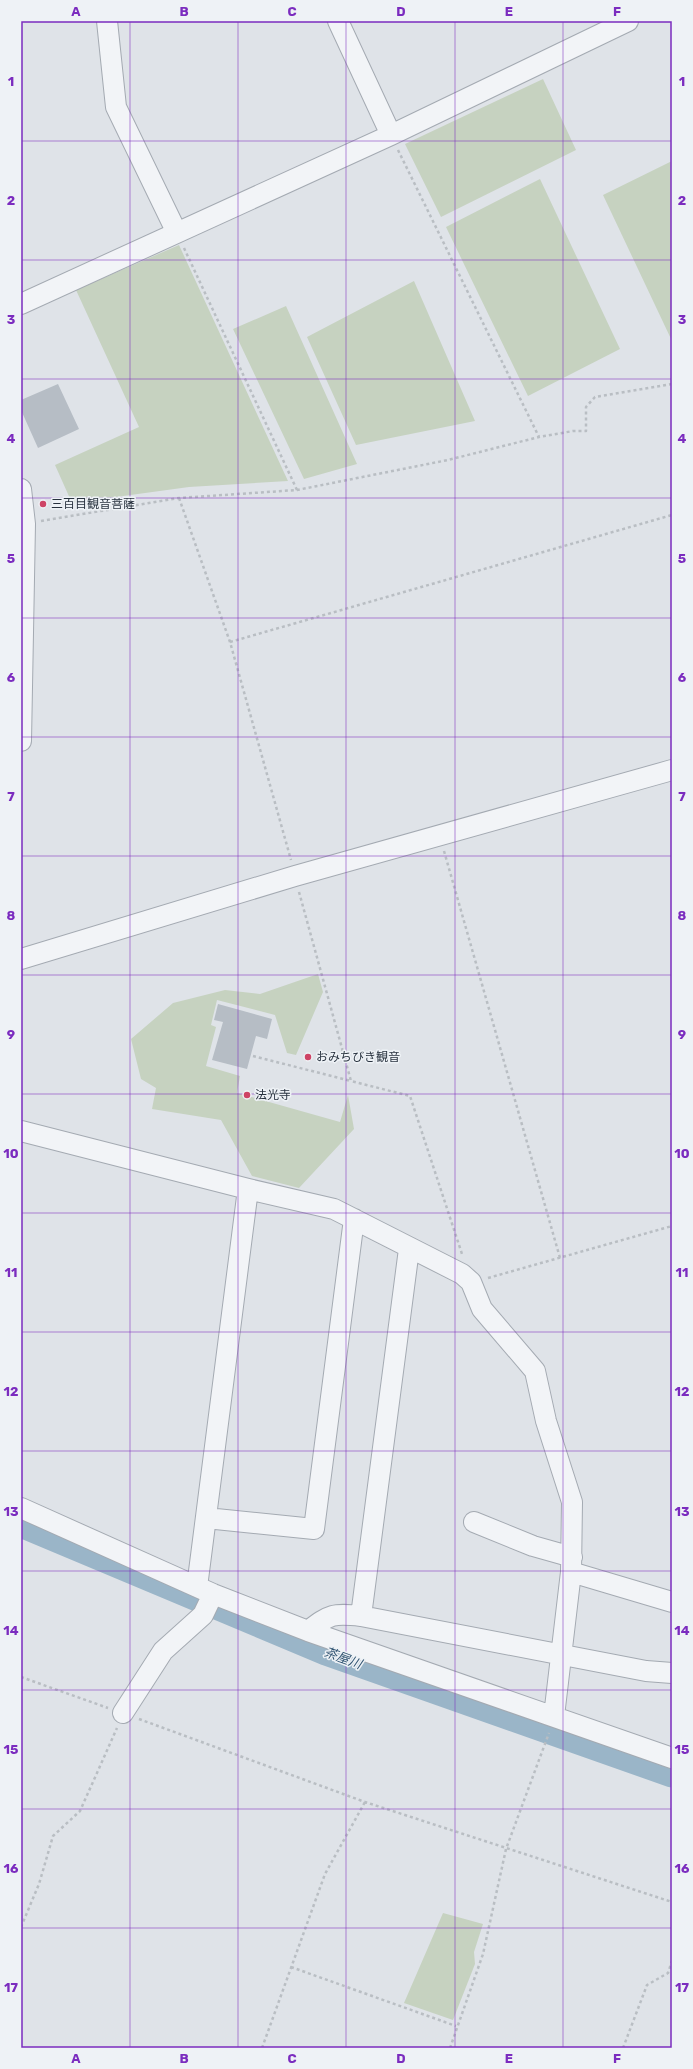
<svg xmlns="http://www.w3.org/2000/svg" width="693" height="2069" viewBox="0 0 693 2069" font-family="Rubik,'Noto Sans JP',sans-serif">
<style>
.green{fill:#c6d2c0}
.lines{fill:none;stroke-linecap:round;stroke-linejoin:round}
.river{stroke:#9ab5c8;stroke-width:27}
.building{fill:#b6bdc5}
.minor-casing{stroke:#a4aab2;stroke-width:22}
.path{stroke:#b9bec3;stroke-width:2.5;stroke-dasharray:3 3;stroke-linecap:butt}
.minor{stroke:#f2f4f7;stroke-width:20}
.grid{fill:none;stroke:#7b2cbf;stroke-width:1;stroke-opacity:0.55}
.poi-dot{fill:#ce4365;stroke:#eef2f6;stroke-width:1.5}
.labels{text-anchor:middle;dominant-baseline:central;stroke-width:3;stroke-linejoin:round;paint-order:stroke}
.poi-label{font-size:12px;fill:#28323f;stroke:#eef2f6;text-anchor:start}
.water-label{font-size:13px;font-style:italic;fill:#325573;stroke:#eef2f6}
.neatline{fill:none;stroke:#7b2cbf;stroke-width:1.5}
.grid-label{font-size:13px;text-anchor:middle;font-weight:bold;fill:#7b2cbf}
</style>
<rect width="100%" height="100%" fill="#dfe3e8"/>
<!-- green -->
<path class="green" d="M543 79 576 150 441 217 405 144Z
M672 161V341L603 195Z
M540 179 620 349 528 396 446 227Z
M179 245 288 481 189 487 72 503 55 465 139 427 76 290Z
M414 281 475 421 356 445 307 337Z
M286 306 357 464 304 479 233 329Z
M318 974 323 992 296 1055 287 1053 275 1015 217 1000 211 1025 216 1027 206 1066 240 1076 237 1093 340 1122 348 1095 354 1129 299 1188 252 1176 221 1120 152 1109 156 1088 141 1079 131 1039 173 1003 225 990 260 994Z
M443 1913 483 1924 474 1952 475 1964 453 2020 404 2003Z"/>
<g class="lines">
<!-- river -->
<path class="river" d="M21 1524 326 1652 672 1774"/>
</g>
<!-- building -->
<path class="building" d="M58 384 79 429 38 448 21 410V400Z
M218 1004 272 1019 267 1039 256 1036 247 1069 212 1060 223 1022 214 1020Z"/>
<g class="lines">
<defs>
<path id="minor" d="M107 21 116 107 176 231
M338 21 391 135
M21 304 391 135 628 21
M21 489 25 524 21 741
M21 959 295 876 672 770
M21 1131 248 1189 334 1209 462 1274 471 1282 482 1309 535 1371 546 1421 572 1502 571 1572 554 1716
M21 1508 213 1594 308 1631 672 1758
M206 1518 314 1529 354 1219
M474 1522 533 1546 572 1557
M571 1572 672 1602
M197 1587 248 1189
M361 1616 409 1249
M308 1631C330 1614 333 1613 361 1616L646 1671 672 1673
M123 1713 163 1651 203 1615 213 1594"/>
</defs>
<!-- minor casing -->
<use href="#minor" class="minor-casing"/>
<!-- path -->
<path class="path" d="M398 150 539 437
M184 248 297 490
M179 498 230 642 291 860
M41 521 179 498 297 490 448 460 539 437 573 431H586V407L595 397 672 384
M230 642 672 515
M444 851 560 1258
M299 892 351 1081 410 1096 462 1254
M253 1056 351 1081
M488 1278 672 1226
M21 1677 108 1708
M139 1719 365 1802 672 1902
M21 1927 39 1884 53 1836 80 1811 117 1728
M291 1967 456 2026
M262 2048 325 1874 365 1802
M450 2048 483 1954 506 1849 549 1733
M623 2048 647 1985 668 1973 672 1961"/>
<!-- minor -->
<use href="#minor" class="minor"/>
</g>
<!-- grid -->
<path class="grid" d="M130 21V2048M238 21V2048M346 21V2048M455 21V2048M563 21V2048M21 141H672M21 260H672M21 379H672M21 498H672M21 618H672M21 737H672M21 856H672M21 975H672M21 1094H672M21 1213H672M21 1332H672M21 1451H672M21 1571H672M21 1690H672M21 1809H672M21 1928H672"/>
<!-- markers -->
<g class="poi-dot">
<circle cx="43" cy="504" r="4"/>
<circle cx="308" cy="1057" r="4"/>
<circle cx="247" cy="1095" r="4"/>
</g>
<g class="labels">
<!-- poi labels -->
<g class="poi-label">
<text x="51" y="504">三百目観音菩薩</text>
<text x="316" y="1057">おみちびき観音</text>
<text x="255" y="1095">法光寺</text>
</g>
<!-- water labels -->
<g class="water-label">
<text transform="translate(343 1658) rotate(20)">茶屋川</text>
</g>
</g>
<!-- border -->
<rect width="693" height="2069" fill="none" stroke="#eef2f6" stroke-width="44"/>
<rect x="22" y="22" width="649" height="2025" class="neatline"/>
<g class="grid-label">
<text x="76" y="16">A</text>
<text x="184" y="16">B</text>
<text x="292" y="16">C</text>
<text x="401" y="16">D</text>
<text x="509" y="16">E</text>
<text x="617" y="16">F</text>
<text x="11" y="86">1</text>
<text x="682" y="86">1</text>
<text x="11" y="205">2</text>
<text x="682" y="205">2</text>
<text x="11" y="324">3</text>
<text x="682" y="324">3</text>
<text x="11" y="443">4</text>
<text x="682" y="443">4</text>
<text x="11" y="563">5</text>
<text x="682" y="563">5</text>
<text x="11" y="682">6</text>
<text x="682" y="682">6</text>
<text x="11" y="801">7</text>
<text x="682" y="801">7</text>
<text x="11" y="920">8</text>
<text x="682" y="920">8</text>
<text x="11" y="1039">9</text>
<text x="682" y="1039">9</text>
<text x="11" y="1158">10</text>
<text x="682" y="1158">10</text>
<text x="11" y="1277">11</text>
<text x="682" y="1277">11</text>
<text x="11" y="1396">12</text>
<text x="682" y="1396">12</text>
<text x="11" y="1516">13</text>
<text x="682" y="1516">13</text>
<text x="11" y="1635">14</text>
<text x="682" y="1635">14</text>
<text x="11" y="1754">15</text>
<text x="682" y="1754">15</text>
<text x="11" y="1873">16</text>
<text x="682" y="1873">16</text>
<text x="11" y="1992">17</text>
<text x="682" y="1992">17</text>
<text x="76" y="2063">A</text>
<text x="184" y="2063">B</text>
<text x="292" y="2063">C</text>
<text x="401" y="2063">D</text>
<text x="509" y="2063">E</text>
<text x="617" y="2063">F</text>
</g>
</svg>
